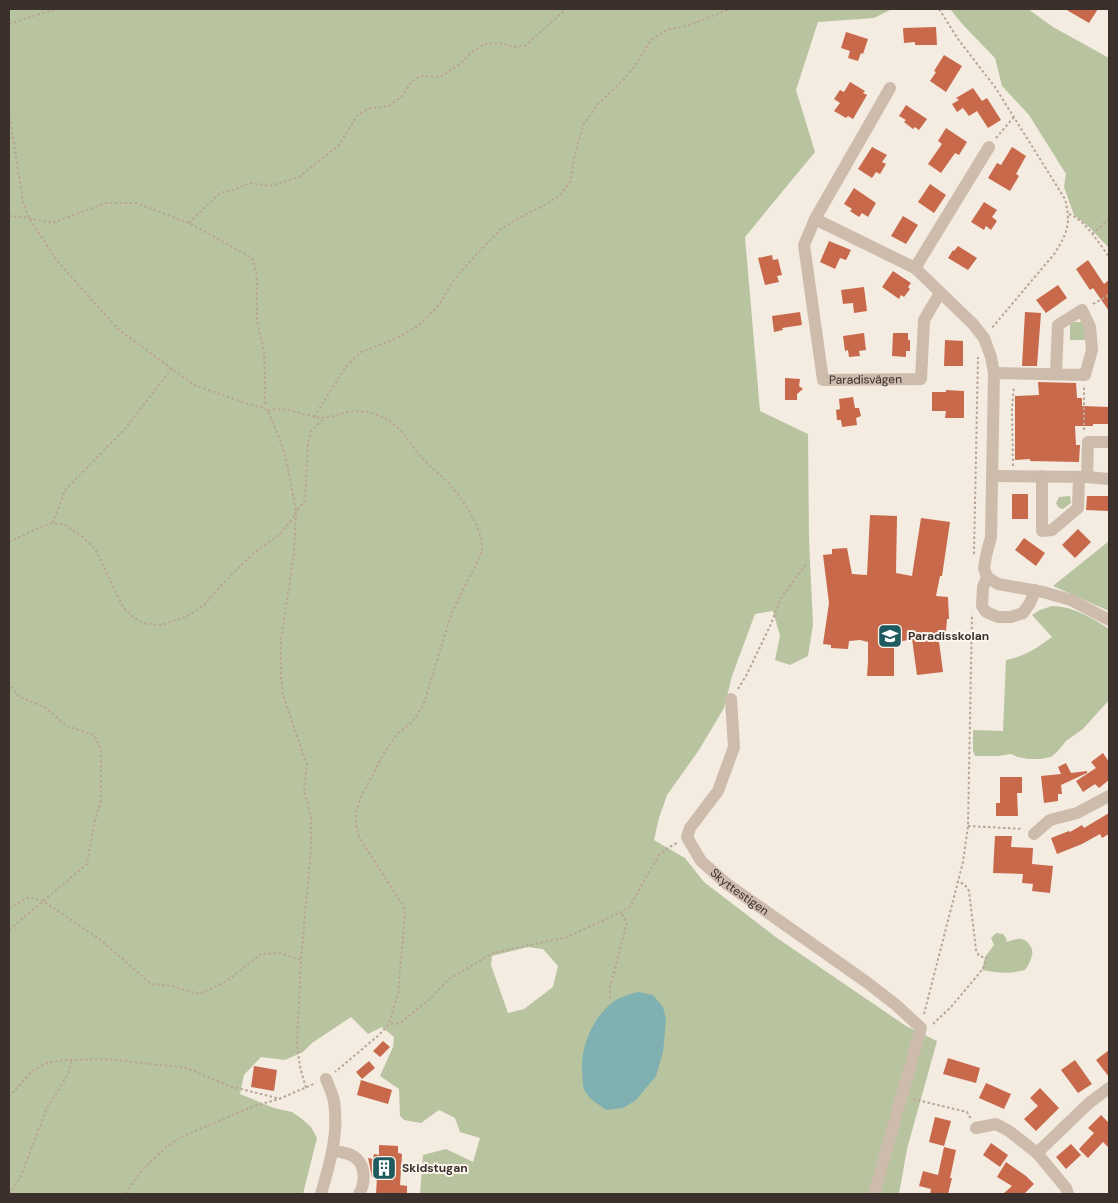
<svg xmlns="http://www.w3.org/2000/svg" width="1118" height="1203" viewBox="0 0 1118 1203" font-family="'DM Sans',sans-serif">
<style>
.green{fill:#b8c4a0;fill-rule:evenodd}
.water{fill:#7fb0b2}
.building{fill:#c8694b}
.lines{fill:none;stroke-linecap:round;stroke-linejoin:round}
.path{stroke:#b9a596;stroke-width:2;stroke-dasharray:2.5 2.5;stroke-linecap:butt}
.minor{stroke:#cdbbac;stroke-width:12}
.labels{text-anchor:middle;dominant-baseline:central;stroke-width:4;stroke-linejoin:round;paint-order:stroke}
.street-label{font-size:12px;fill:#3b302b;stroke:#fbf5ee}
.poi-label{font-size:12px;font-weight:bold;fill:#3b302b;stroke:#fbf5ee;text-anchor:start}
</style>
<rect width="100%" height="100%" fill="#f4ebe1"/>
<!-- green -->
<path class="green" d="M9 9H892L874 18 818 22 796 90 815 152 745 237 760 411 808 434 809 539 813 625 808 656 790 665 775 660 780 636 773 611 755 614 732 676 724 708 699 750 667 795 659 818 654 840 685 858 704 882 777 938 906 1026 937 1041 907 1149 899 1194H420L423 1155 446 1149 473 1162 480 1138 460 1132 455 1118 439 1110 421 1123 404 1120 400 1116 399 1089 380 1076 393 1047 394 1037 382 1027 368 1034 351 1017 312 1043 303 1052 285 1060 261 1057 244 1075 240 1094 274 1108 292 1112 302 1119 311 1127 317 1138 303 1194H9ZM528 947 543 949 558 966 553 987 524 1009 508 1013 491 965 492 956Z
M950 9H1028L1053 27 1109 58V248L1089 227 1074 215 1064 187 1066 174 1029 115 1002 86 995 58 964 26Z
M1070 322H1086V340H1070Z
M1070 496 1071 503 1063 509 1059 508 1056 503 1059 497Z
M1109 541V611L1053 586Z
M1052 606C1073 606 1092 618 1109 629V700L1083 729 1066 741 1057 752 1051 757 1040 759H1028L1018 757 1011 754 998 756H975L973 751V730L1003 731 1006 660C1024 657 1037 648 1052 637L1032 615 1040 610Z
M996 933 1003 934 1006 938 1007 942C1015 939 1023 936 1029 944 1032 948 1033 951 1032 955 1031 960 1028 966 1025 970 1008 974 999 973 982 970L985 957 994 945 991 938Z"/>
<!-- water -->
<path class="water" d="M638 992 653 995 663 1007 666 1020 663 1052 656 1076 636 1100 623 1108 606 1110C598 1104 588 1099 584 1089 582 1084 583 1076 582 1070 581 1046 593 1017 613 1002 620 997 629 994 638 992Z"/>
<!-- building -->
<path class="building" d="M1065 9H1098L1089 23Z
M936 27 937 45H915V42L904 43 903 28Z
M846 32 868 39 863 54 861 53 858 61 848 58 850 51 841 48Z
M944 55 962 66 946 92 930 81 936 72 934 71Z
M850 82 865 91 863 93 867 95 853 119 848 116 846 118 834 111 840 103 834 99 840 90 844 92Z
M973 88 982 101 987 98 1001 120 988 128 977 111 969 116 963 108 957 112 952 104 959 100 956 98Z
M906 105 927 119 919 130 915 127 913 129 904 122 906 120 899 116Z
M946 128 967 142 959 155 955 153 941 173 928 164 942 144 938 141Z
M872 147 887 155 882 162 886 164 880 174 876 172 872 178 858 169Z
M1012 147 1026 156 1016 174 1019 176 1010 191 988 178 997 163 1001 165Z
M930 184 946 195 934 213 918 202Z
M854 188 876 203 868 217 862 213 859 217 850 211 852 209 844 204Z
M984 202 997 210 992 217 997 221 991 230 986 226 984 230 971 222Z
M903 216 918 225 906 244 891 236Z
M829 241 851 250 846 260 840 258 835 269 820 262Z
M958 246 977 258 968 270 948 258 953 250 954 251Z
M772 255 773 260 778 259 782 275 777 276 779 282 765 285 758 258Z
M1088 260 1104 284 1109 280V311L1093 288 1090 290 1076 269Z
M893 271 911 283 908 287 910 289 904 297 901 295 899 299 882 287Z
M1058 285 1067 298 1046 313 1036 300Z
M864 287 867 311 854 313 853 303 843 304 841 290Z
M800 312 802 325 782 328 783 330 774 332 772 316Z
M1025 312 1041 313 1037 366H1022Z
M864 333 866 350 859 351 860 356 849 357 848 350 845 351 843 336Z
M893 333H908V340H910V351H906V357L892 356Z
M945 340 963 341V366H944Z
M785 378 800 379 799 386 803 389 797 394V400H785Z
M1038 382 1076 383 1077 398H1082V406L1109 407V424H1093V426H1075L1076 445H1080L1079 462 1030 461V459L1015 460V396L1039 395Z
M946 390 964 391V418H945L946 411H932V392H946Z
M853 397 855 408H859L861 416 856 418 857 425 842 427 841 420H837L836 410 840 409 839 399Z
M1012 494H1028V519H1012Z
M1087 496H1109V511L1086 510Z
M870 515 897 516 896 573 912 576 921 518 950 522 942 576H940L936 596 948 597 949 619H947L946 632 938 634 943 672 917 675 912 639 894 643V676H867L868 662V642L860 640 849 641 848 649 831 648V645L823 644 829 603 823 555 832 554V549L847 548 852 574 867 575Z
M1078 529 1091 542 1075 558 1062 545Z
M1024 538 1045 553 1036 566 1015 550Z
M1103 753 1109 762V780L1099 788 1095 784 1083 792 1076 781 1096 768 1091 762Z
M1066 763 1071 773 1087 771V773L1061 785 1062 794H1058V801L1044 803 1041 776 1061 774 1058 767Z
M1000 777H1022V793H1017L1018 816H996V803H1000Z
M1109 813V834L1102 838 1100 834 1082 844 1057 854 1051 838 1069 831 1070 832 1082 825 1084 828Z
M995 836H1012L1011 847 1033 848 1032 864 1053 866 1050 893 1032 891 1033 884 1022 883 1023 874 993 873Z
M383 1041 390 1047 380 1057 373 1051Z
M1109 1050V1077L1096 1060Z
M948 1058 980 1068 976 1083 943 1074Z
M1075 1060 1092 1084 1078 1093 1061 1070Z
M369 1061 375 1068 362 1079 356 1072Z
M254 1066 277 1070 274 1091 251 1087Z
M361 1080 392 1090 388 1104 357 1095Z
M986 1083 1011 1094 1004 1109 979 1098Z
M1040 1088 1059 1108 1036 1131 1024 1119 1038 1106 1030 1098Z
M1101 1115 1109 1123V1148L1103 1142 1088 1158 1079 1149 1094 1133 1088 1128Z
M935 1117 951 1121 944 1146 929 1142Z
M991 1143 1008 1155 1000 1167 983 1155Z
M1071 1144 1081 1155 1066 1169 1056 1157Z
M379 1145 398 1146V1153L402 1154 400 1185 407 1186V1194H376L377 1177H372L368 1158 373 1159 374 1154 379 1155Z
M944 1147 956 1150 950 1178H952L948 1194H930L931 1189 919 1186 923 1171 938 1175Z
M1006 1162 1026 1176 1034 1184 1024 1194H1003L1012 1186 997 1177Z"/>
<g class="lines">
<!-- path -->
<path class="path" d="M939 9 958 39 995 87 1065 199C1071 224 1068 231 1055 253L991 329
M9 24 55 9
M9 112 23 202 29 218 58 262 118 329 194 385 248 404 263 408 268 411 282 445 287 463 296 511 294 553 281 639V677L283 695 307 765 304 790 311 817V847L301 960 297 1043 300 1067 306 1088
M996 138 1014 117
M1069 214C1085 220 1099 243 1109 257
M9 216 29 218 52 223 106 203H136L189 223 252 258 257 276V321L264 351 265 380V403L263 407
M189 223 220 193 233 190 250 183 270 186 299 177 339 145 357 116 367 109 389 106 402 96 411 82 420 76 440 77 460 64 471 53 484 44 499 43 514 47 526 45 566 9
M1092 234 1109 219
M1093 304 1109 295
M268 411C282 405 302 415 316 417 330 420 343 411 357 411 366 411 378 414 386 419 402 427 410 445 422 458 431 468 443 476 452 487 464 501 482 528 482 547 482 551 481 554 479 558L452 612 423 706 412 722 397 734 383 755 361 797 356 813V824L359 837 404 907 405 915 398 993 389 1024 379 1035 335 1072
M314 417 347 365 361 352 397 338 418 326 439 305 453 281 473 258 502 228 528 213 543 206 560 195 570 182 575 154 583 125 599 103 622 81 635 66 650 41 668 29 687 26 730 9
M1084 430V387
M1013 466 1012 409 1014 386
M53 523 65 490 125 429 172 368
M9 542 40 527 53 523 65 525 83 537 96 550 123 607 133 617 143 623 161 625 186 617 204 605 225 581 254 553 280 534 294 517 296 511 301 506 305 499 308 444 311 431 324 418
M974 554 978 357
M9 682 18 696 46 708 67 726 94 735 101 749V801L94 824 87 864 9 930
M738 689 746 676 771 624 781 598 806 564
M968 826 1023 829
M9 908 29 897 43 901 101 940 151 984 171 986 199 994 227 981 261 954 279 953 301 960
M610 998V988L627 922 621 912
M924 1014 963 862 968 826 972 614
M391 1024 400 1023 430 999 449 979 493 953 567 937 621 912 630 907 645 879 659 855 668 848 677 843
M933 1024 951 1007 982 970 987 960V958L979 956 976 950 969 891C966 886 964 883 958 882
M9 1097 32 1071 47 1063 63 1060 106 1059 187 1068 229 1086 277 1098
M913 1099 967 1112 971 1119
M9 1194 21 1176 46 1110 68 1074 72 1060
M127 1194 129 1189 142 1170 166 1147 183 1136 254 1106 279 1099 316 1083"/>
<!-- minor -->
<g class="minor">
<path id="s1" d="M890 88 815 219 804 245 823 380 921 379 924 320 940 293"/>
<path d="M815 219 915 268 973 324 984 338 991 357 994 373 991 537 986 556 984 568 987 577 983 587 982 606 986 612 998 617H1011L1023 613 1030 603 1035 590"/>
<path d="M915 268 989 147"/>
<path d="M994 373 1085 375 1092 350 1090 327 1082 310 1058 325 1056 374"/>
<path d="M992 476 1087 477 1109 479"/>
<path d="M1042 476V531L1052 530 1078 508 1079 477"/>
<path d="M1087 477 1088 442H1109"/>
<path d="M987 577 998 584 1043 592 1071 600 1109 620"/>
<path id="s2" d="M731 699 734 747 718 791 690 828 687 837 701 861 727 884 865 981 896 1005 921 1028 874 1194"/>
<path d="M1034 834 1050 820 1077 813 1109 796"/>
<path d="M976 1128 996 1124 1009 1131 1037 1153 1066 1188 1068 1194"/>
<path d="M333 1151C341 1152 351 1153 357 1159 366 1168 365 1184 359 1194"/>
<path d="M1037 1153 1089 1103 1109 1088"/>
<path d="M321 1194C330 1163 339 1134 334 1101 332 1093 329 1086 326 1079"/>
</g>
</g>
<!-- icons -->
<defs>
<symbol id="school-square" viewBox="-11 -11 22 22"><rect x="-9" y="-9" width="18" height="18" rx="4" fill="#1f5a5e" stroke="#fbf5ee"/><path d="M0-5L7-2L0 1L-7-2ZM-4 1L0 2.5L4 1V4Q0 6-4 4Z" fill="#fff"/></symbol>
<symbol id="building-square" viewBox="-11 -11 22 22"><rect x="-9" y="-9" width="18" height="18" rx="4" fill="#1f5a5e" stroke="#fbf5ee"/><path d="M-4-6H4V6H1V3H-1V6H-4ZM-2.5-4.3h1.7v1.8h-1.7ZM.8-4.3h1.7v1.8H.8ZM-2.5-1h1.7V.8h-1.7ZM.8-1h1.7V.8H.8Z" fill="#fff"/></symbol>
</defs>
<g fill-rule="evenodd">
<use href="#school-square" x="876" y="622" width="28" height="28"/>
<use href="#building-square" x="370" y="1154" width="28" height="28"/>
</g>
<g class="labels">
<!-- street labels -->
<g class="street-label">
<text stroke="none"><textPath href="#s1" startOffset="358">Paradisvägen</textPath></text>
<text stroke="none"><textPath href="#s2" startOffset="228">Skyttestigen</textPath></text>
</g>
<!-- poi labels -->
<g class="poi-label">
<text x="908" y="636">Paradisskolan</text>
<text x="402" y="1168">Skidstugan</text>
</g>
</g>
<!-- border -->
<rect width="1118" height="1203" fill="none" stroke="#3b302b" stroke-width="20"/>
</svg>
